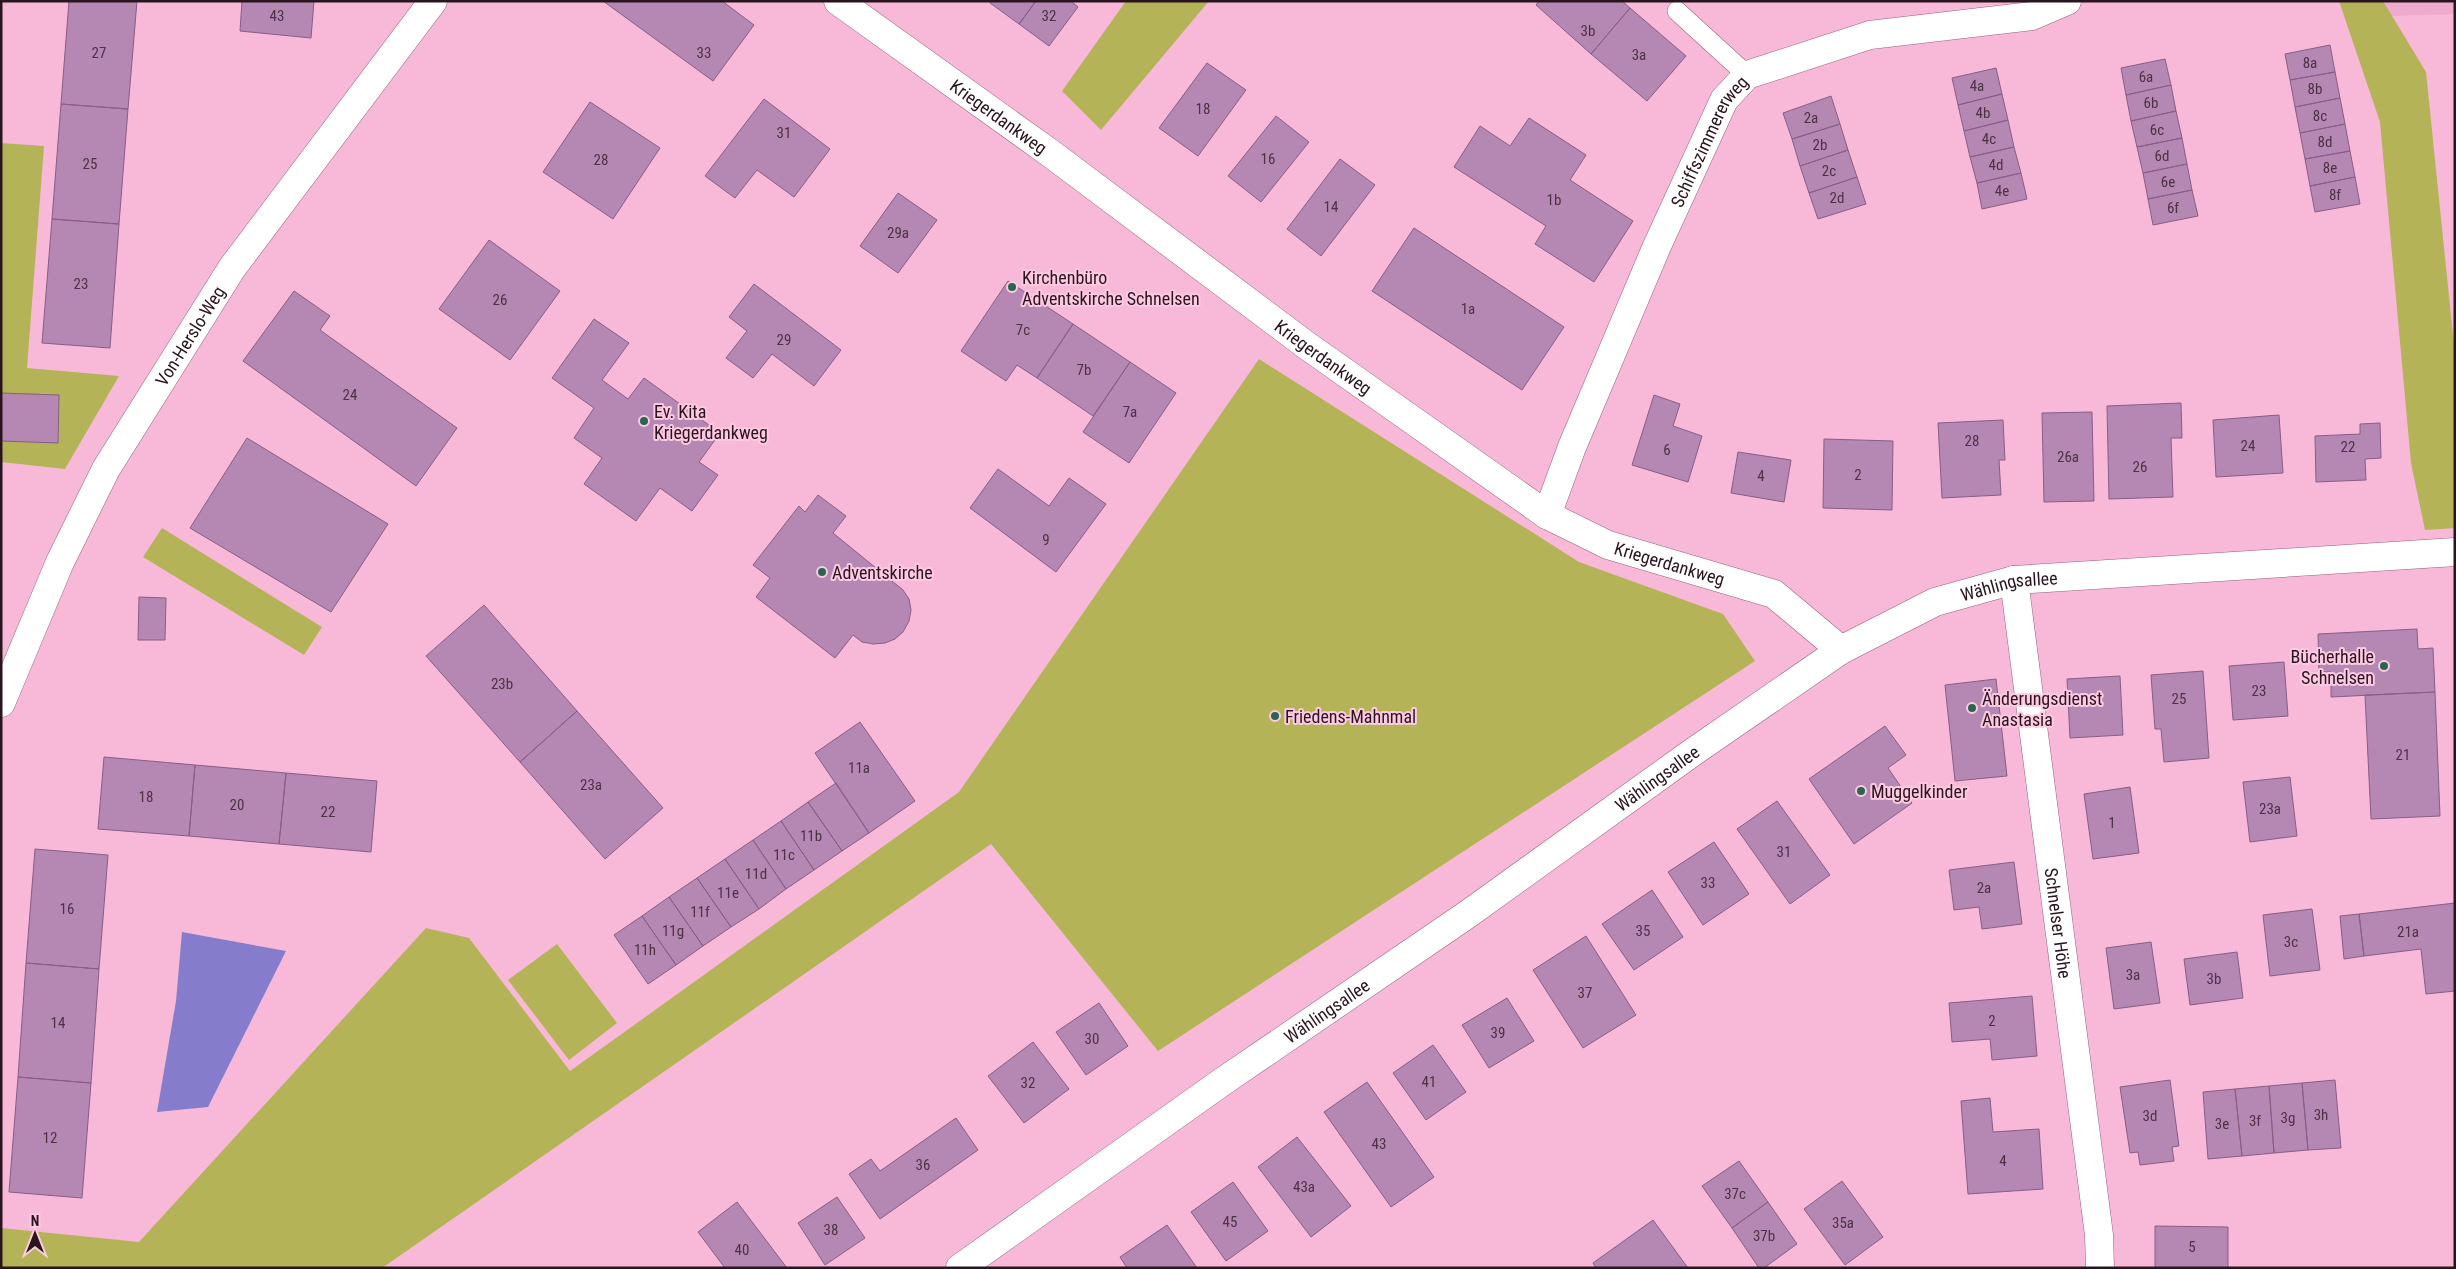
<svg xmlns="http://www.w3.org/2000/svg" width="2456" height="1269" viewBox="0 0 2456 1269" font-family="'Roboto Condensed',sans-serif">
<style>
.built{fill:#efabcd}
.green{fill:#b5b357}
.water{fill:#857ccc}
.building{fill:#b588b3;stroke:#885d86}
.lines{fill:none;stroke-linecap:round;stroke-linejoin:round}
.service-casing{stroke:#98607d;stroke-width:20}
.minor-casing{stroke:#98607d;stroke-width:29}
.service{stroke:#fff;stroke-width:19}
.minor{stroke:#fff;stroke-width:28}
.poi-dot{fill:#296652;stroke:#fdcae2;stroke-width:2}
.labels{text-anchor:middle;dominant-baseline:central;stroke-width:4;stroke-linejoin:round;paint-order:stroke}
.number-label{font-size:15px;fill:#4d3144}
.street-label{font-size:18px;fill:#2a141f;stroke:#fdcae2}
.poi-label{font-size:18px;fill:#2a141f;stroke:#fdcae2;text-anchor:start}
</style>
<rect width="100%" height="100%" fill="#f7b9d7"/>
<!-- built -->
<path class="built" d="M2383 1H2455V14L2392 16Z"/>
<!-- green -->
<path class="green" d="M1126 1H1209L1101 130 1062 91Z
M2339 1H2383L2426 72 2455 355V528L2425 530 2411 463 2380 122Z
M1 143 44 146 27 368 119 376 65 469 1 462Z
M1259 359 1579 562 1723 614 1755 661 1158 1051 991 844 382 1268H1V1228L139 1242 426 928 469 938 570 1071 959 792Z
M162 528 322 627 304 655 143 557Z
M557 944 617 1023 569 1060 508 980Z"/>
<!-- water -->
<path class="water" d="M182 932 286 951 208 1107 157 1112 176 1001Z"/>
<!-- building -->
<path class="building" d="M69 1H137L128 109 61 104Z
M242 1H314L311 38 240 31Z
M603 1H722L754 25 713 81Z
M991 1H1036L1019 24 990 3Z
M1036 1H1071L1078 7 1049 46 1019 24Z
M1539 1H1622L1630 8 1591 54 1536 5Z
M1630 8 1686 56 1647 101 1591 54Z
M2330 45 2335 72 2290 80 2285 54Z
M2165 59 2171 85 2126 95 2121 68Z
M1207 63 1246 90 1198 156 1159 128Z
M1996 68 2002 94 1958 105 1952 78Z
M2335 72 2340 98 2295 107 2290 80Z
M2171 85 2176 111 2131 121 2126 95Z
M2002 94 2008 120 1964 131 1958 105Z
M1831 96 1840 124 1792 139 1783 113Z
M2340 98 2345 124 2300 133 2295 107Z
M764 99 830 149 794 197 757 170 735 198 705 176Z
M590 102 660 148 613 219 543 172Z
M61 104 128 109 119 224 52 219Z
M2176 111 2182 138 2137 147 2131 121Z
M1276 116 1309 142 1261 202 1228 176Z
M1529 118 1586 155 1570 180 1633 221 1594 282 1535 244 1546 226 1454 167 1480 126 1510 146Z
M2008 120 2014 147 1970 157 1964 131Z
M1840 124 1848 150 1800 166 1792 139Z
M2345 124 2350 151 2305 159 2300 133Z
M2182 138 2187 164 2143 173 2137 147Z
M2014 147 2021 173 1977 183 1970 157Z
M1848 150 1857 177 1809 193 1800 166Z
M2350 151 2355 177 2310 186 2305 159Z
M1340 159 1375 185 1321 256 1287 229Z
M2187 164 2192 190 2148 199 2143 173Z
M2021 173 2027 199 1982 209 1977 183Z
M1857 177 1866 204 1818 219 1809 193Z
M2355 177 2360 204 2315 212 2310 186Z
M2192 190 2198 216 2153 225 2148 199Z
M898 193 937 220 898 273 860 246Z
M52 219 119 224 110 348 42 343Z
M1414 228 1564 327 1522 390 1372 291Z
M489 240 560 291 510 360 439 309Z
M1008 281 1073 324 1037 378 1017 365 1006 381 961 351Z
M754 284 841 350 814 386 772 354 753 378 726 358 747 331 729 317Z
M294 291 330 316 320 330 457 428 416 486 243 361Z
M594 319 629 343 602 380 628 399 644 378 720 433 699 462 718 475 692 511 660 488 636 521 584 484 602 458 574 438 594 408 552 378Z
M1073 324 1130 362 1093 416 1037 378Z
M1130 362 1176 393 1129 463 1083 432Z
M1 393 59 395 58 443 1 441Z
M1654 395 1680 404 1673 426 1702 436 1688 482 1632 465Z
M2181 403 2182 438H2171L2173 497 2109 499 2107 406Z
M2092 412 2094 501 2044 502 2042 413Z
M2279 415 2283 473 2216 477 2213 420Z
M2003 420 2005 460H1999L2001 495 1942 498 1938 423Z
M2380 423 2381 458 2365 459 2366 480 2316 482 2315 436 2360 434V424Z
M247 438 388 524 331 612 190 528Z
M1824 439 1893 441 1892 510 1823 508Z
M1738 452 1791 460 1784 502 1731 493Z
M998 469 1049 506 1069 478 1106 504 1056 572 970 508Z
M818 495 846 516 833 533 903 590 909 599 911 610 909 621 903 632 895 639 885 643 873 644 862 642 853 635 835 658 756 597 770 578 753 565 799 506 805 512Z
M139 597 166 598 165 640H138Z
M484 605 577 711 520 762 426 656Z
M2417 629 2418 649 2433 648 2435 692 2331 697V672H2319L2318 634Z
M2284 662 2288 716 2233 720 2229 666Z
M2203 671 2209 758 2164 762 2161 729H2155L2151 675Z
M2120 676 2123 735 2070 738 2067 679Z
M1996 679 2007 776 1955 781 1945 685Z
M2435 692 2440 816 2371 819 2365 695Z
M577 711 663 808 605 859 520 762Z
M860 722 915 801 869 833 815 753Z
M1885 726 1906 755 1888 768 1912 803 1854 844 1809 779Z
M104 757 195 765 189 836 98 829Z
M195 765 286 773 279 844 189 836Z
M286 773 377 781 371 852 279 844Z
M2290 777 2297 836 2250 842 2243 782Z
M836 783 869 833 842 851 808 802Z
M2130 787 2139 853 2093 859 2084 794Z
M1777 801 1830 875 1790 904 1737 829Z
M808 802 842 851 814 870 781 821Z
M781 821 814 870 786 889 753 840Z
M753 840 786 889 759 909 725 859Z
M1714 842 1749 894 1703 925 1668 872Z
M35 849 108 855 99 969 26 963Z
M725 859 759 909 731 927 697 878Z
M2014 862 2022 924 1982 929 1979 907 1954 910 1949 870Z
M697 878 731 927 703 946 669 897Z
M1652 890 1683 937 1634 970 1602 924Z
M669 897 703 946 676 965 642 916Z
M2455 903V991L2426 994 2421 949 2364 956 2359 914Z
M2312 909 2320 970 2270 976 2263 915Z
M2359 914 2364 956 2344 959 2340 916Z
M642 916 676 965 648 984 614 935Z
M1586 936 1636 1015 1583 1048 1533 970Z
M2151 942 2160 1003 2114 1009 2106 948Z
M2237 952 2243 998 2190 1005 2184 959Z
M26 963 99 969 91 1083 18 1077Z
M2032 996 2037 1056 1992 1060 1990 1039 1952 1042 1949 1003Z
M1507 998 1534 1041 1489 1068 1462 1025Z
M1099 1003 1128 1046 1086 1075 1056 1032Z
M1033 1042 1069 1089 1024 1123 988 1076Z
M1433 1045 1466 1092 1426 1120 1393 1073Z
M18 1077 91 1083 82 1198 9 1192Z
M2170 1080 2179 1146 2172 1147 2174 1161 2140 1165 2138 1152 2130 1153 2120 1087Z
M2335 1080 2341 1148 2308 1150 2302 1083Z
M1367 1082 1434 1177 1391 1207 1324 1112Z
M2302 1083 2308 1150 2274 1153 2269 1086Z
M2269 1086 2274 1153 2242 1156 2235 1089Z
M2235 1089 2242 1156 2208 1159 2203 1092Z
M1990 1098 1993 1132 2039 1129 2043 1189 1968 1194 1961 1101Z
M956 1118 978 1150 880 1219 849 1174 871 1159 880 1171Z
M1297 1137 1351 1206 1311 1237 1258 1167Z
M1739 1161 1768 1202 1732 1228 1702 1186Z
M1842 1181 1883 1237 1845 1265 1804 1209Z
M1233 1182 1268 1231 1226 1261 1191 1212Z
M837 1197 865 1238 825 1265 798 1223Z
M737 1202 787 1268H725L698 1232Z
M1768 1202 1797 1244 1764 1268H1759L1732 1228Z
M1653 1220 1688 1268H1596L1593 1263Z
M1167 1225 1197 1268H1127L1120 1257Z
M2155 1226 2228 1227V1268H2155Z"/>
<g class="lines">
<defs>
<path id="service" d="M1677 11 1747 75"/>
<g id="minor">
<path id="s1" d="M838 1 1050 153 1306 345 1547 515 1608 545 1774 594 1841 650"/>
<path id="s2" d="M1547 515 1572 447 1657 246 1724 100 1747 75 1870 35 2032 16 2067 1"/>
<path id="s3" d="M2014 580 2099 1235 2100 1268"/>
<path id="s4" d="M1 703 60 562 106 469 232 268 433 1"/>
<path id="s5" d="M960 1268 1222 1082 1468 914 1693 752 1841 650 1935 602 2014 580 2455 552"/>
</g>
</defs>
<!-- service casing -->
<use href="#service" class="service-casing"/>
<!-- minor casing -->
<use href="#minor" class="minor-casing"/>
<!-- service -->
<use href="#service" class="service"/>
<!-- minor -->
<use href="#minor" class="minor"/>
</g>
<!-- markers -->
<g class="poi-dot">
<circle cx="1012" cy="287" r="5"/>
<circle cx="644" cy="421" r="5"/>
<circle cx="822" cy="572" r="5"/>
<circle cx="2384" cy="666" r="5"/>
<circle cx="1972" cy="708" r="5"/>
<circle cx="1275" cy="716" r="5"/>
<circle cx="1861" cy="791" r="5"/>
</g>
<g class="labels">
<!-- number labels -->
<g class="number-label">
<text x="277" y="16">43</text>
<text x="1049" y="16">32</text>
<text x="1588" y="31">3b</text>
<text x="99" y="53">27</text>
<text x="704" y="53">33</text>
<text x="1639" y="55">3a</text>
<text x="2310" y="63">8a</text>
<text x="2146" y="77">6a</text>
<text x="1977" y="86">4a</text>
<text x="2315" y="89">8b</text>
<text x="2151" y="103">6b</text>
<text x="1203" y="109">18</text>
<text x="1983" y="113">4b</text>
<text x="2320" y="116">8c</text>
<text x="1811" y="118">2a</text>
<text x="2157" y="130">6c</text>
<text x="784" y="133">31</text>
<text x="1989" y="139">4c</text>
<text x="2325" y="142">8d</text>
<text x="1820" y="145">2b</text>
<text x="2162" y="156">6d</text>
<text x="1268" y="159">16</text>
<text x="601" y="160">28</text>
<text x="90" y="164">25</text>
<text x="1996" y="165">4d</text>
<text x="2330" y="168">8e</text>
<text x="1829" y="171">2c</text>
<text x="2168" y="182">6e</text>
<text x="2002" y="191">4e</text>
<text x="2335" y="195">8f</text>
<text x="1837" y="198">2d</text>
<text x="1554" y="200">1b</text>
<text x="1331" y="207">14</text>
<text x="2173" y="208">6f</text>
<text x="898" y="233">29a</text>
<text x="81" y="284">23</text>
<text x="500" y="300">26</text>
<text x="1468" y="309">1a</text>
<text x="1023" y="330">7c</text>
<text x="784" y="340">29</text>
<text x="1084" y="370">7b</text>
<text x="350" y="395">24</text>
<text x="1130" y="412">7a</text>
<text x="1972" y="441">28</text>
<text x="2248" y="446">24</text>
<text x="2348" y="447">22</text>
<text x="1667" y="450">6</text>
<text x="2068" y="457">26a</text>
<text x="2140" y="467">26</text>
<text x="1858" y="475">2</text>
<text x="1761" y="476">4</text>
<text x="1046" y="540">9</text>
<text x="502" y="684">23b</text>
<text x="2259" y="691">23</text>
<text x="2179" y="699">25</text>
<text x="2403" y="755">21</text>
<text x="859" y="768">11a</text>
<text x="591" y="785">23a</text>
<text x="146" y="797">18</text>
<text x="237" y="805">20</text>
<text x="2270" y="809">23a</text>
<text x="328" y="812">22</text>
<text x="2112" y="823">1</text>
<text x="811" y="836">11b</text>
<text x="1784" y="852">31</text>
<text x="784" y="855">11c</text>
<text x="756" y="874">11d</text>
<text x="1708" y="883">33</text>
<text x="1984" y="888">2a</text>
<text x="728" y="893">11e</text>
<text x="67" y="909">16</text>
<text x="700" y="912">11f</text>
<text x="673" y="931">11g</text>
<text x="1643" y="931">35</text>
<text x="2408" y="932">21a</text>
<text x="2291" y="942">3c</text>
<text x="645" y="950">11h</text>
<text x="2133" y="975">3a</text>
<text x="2214" y="979">3b</text>
<text x="1585" y="993">37</text>
<text x="1992" y="1021">2</text>
<text x="58" y="1023">14</text>
<text x="1498" y="1033">39</text>
<text x="1092" y="1039">30</text>
<text x="1429" y="1082">41</text>
<text x="1028" y="1083">32</text>
<text x="2321" y="1115">3h</text>
<text x="2150" y="1116">3d</text>
<text x="2288" y="1118">3g</text>
<text x="2255" y="1121">3f</text>
<text x="2222" y="1124">3e</text>
<text x="50" y="1138">12</text>
<text x="1379" y="1144">43</text>
<text x="2003" y="1161">4</text>
<text x="923" y="1165">36</text>
<text x="1304" y="1187">43a</text>
<text x="1735" y="1194">37c</text>
<text x="1230" y="1222">45</text>
<text x="1843" y="1223">35a</text>
<text x="831" y="1230">38</text>
<text x="1764" y="1236">37b</text>
<text x="2192" y="1247">5</text>
<text x="742" y="1250">40</text>
</g>
<!-- street labels -->
<g class="street-label">
<text stroke="none"><textPath href="#s1" startOffset="198">Kriegerdankweg</textPath></text>
<text stroke="none"><textPath href="#s2" startOffset="408">Schiffszimmererweg</textPath></text>
<text stroke="none"><textPath href="#s4" startOffset="414">Von-Herslo-Weg</textPath></text>
<text stroke="none"><textPath href="#s1" startOffset="602">Kriegerdankweg</textPath></text>
<text stroke="none"><textPath href="#s1" startOffset="1008">Kriegerdankweg</textPath></text>
<text stroke="none"><textPath href="#s5" startOffset="1258">Wählingsallee</textPath></text>
<text stroke="none"><textPath href="#s5" startOffset="852">Wählingsallee</textPath></text>
<text stroke="none"><textPath href="#s3" startOffset="346">Schnelser Höhe</textPath></text>
<text stroke="none"><textPath href="#s5" startOffset="448">Wählingsallee</textPath></text>
</g>
<!-- poi labels -->
<g class="poi-label">
<text x="1022" y="277">Kirchenbüro<tspan x="1022" dy="21">Adventskirche Schnelsen</tspan></text>
<text x="654" y="411">Ev. Kita<tspan x="654" dy="21">Kriegerdankweg</tspan></text>
<text x="832" y="572">Adventskirche</text>
<text x="2374" y="656" text-anchor="end">Bücherhalle<tspan x="2374" dy="21">Schnelsen</tspan></text>
<text x="1982" y="698">Änderungsdienst<tspan x="1982" dy="21">Anastasia</tspan></text>
<text x="1285" y="716">Friedens-Mahnmal</text>
<text x="1871" y="791">Muggelkinder</text>
</g>
</g>
<!-- border -->
<rect width="2456" height="1269" fill="none" stroke="#2a141f" stroke-width="5"/>
<!-- north arrow -->
<g transform="translate(35 1234)" stroke="#fdcae2" stroke-width="4" paint-order="stroke">
<path d="M0-4L9 19L0 12L-9 19Z" fill="#2a141f"/>
<text y="-8" font-size="14" font-weight="bold" text-anchor="middle" fill="#2a141f">N</text>
</g>
</svg>
